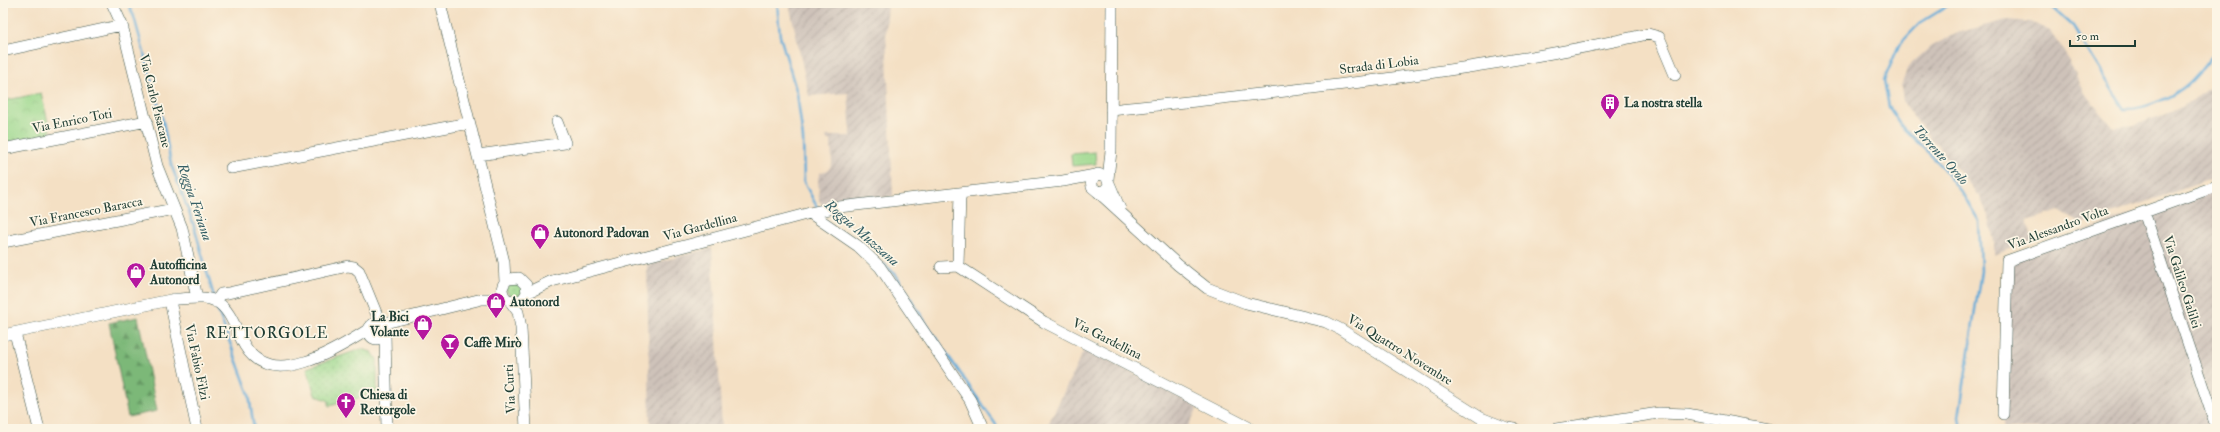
<svg xmlns="http://www.w3.org/2000/svg" width="2220" height="432" viewBox="0 0 2220 432" font-family="'IM FELL Double Pica',serif">
<style>
.industrial{fill:url(#industrial-furrows)}
.grass{fill:url(#grass-dots);stroke:#5d8a60}
.forest{fill:url(#forest-firs);stroke:#4e7a56}
.park{fill:url(#park-crowns);stroke:#5d8a60}
.garden{fill:#9bd88d;stroke:#5d8a60}
.lines{fill:none;stroke-linecap:round;stroke-linejoin:round}
.stream{stroke:#61aad8;stroke-width:2.5}
.minor-casing{stroke:#3f554a;stroke-width:12}
.minor{stroke:#fff;stroke-width:11}
.labels{text-anchor:middle;dominant-baseline:central;stroke-width:3.5;stroke-linejoin:round;paint-order:stroke}
.street-label{font-size:13px;fill:#1f3d34;stroke:#fcf5e5}
.poi-label{font-size:13px;font-weight:bold;fill:#1f3d34;stroke:#fcf5e5;text-anchor:start}
.water-label{font-size:14px;font-style:italic;fill:#335e65;stroke:#fcf5e5}
.quarter-label{font-size:15px;letter-spacing:1px;fill:#1f3d34;stroke:#fcf5e5}
</style>
<defs>
<pattern id="industrial-furrows" width="10" height="10" patternUnits="userSpaceOnUse"><rect width="10" height="10" fill="#cec2b9"/><path d="M-1 1l2-2M0 10L10 0M9 11l2-2" fill="none" stroke="#a79f97"/></pattern>
<pattern id="grass-dots" width="8" height="8" patternUnits="userSpaceOnUse"><rect width="8" height="8" fill="#9bd88d"/><path d="M2 2h.1M6 6h.1" fill="none" stroke="#85ba7a" stroke-width="1.8" stroke-linecap="round"/></pattern>
<pattern id="forest-firs" width="22" height="20" patternUnits="userSpaceOnUse"><rect width="22" height="20" fill="#7cb878"/><path d="M5 1l3.5 6h-7zM16 11l3.5 6h-7z" fill="#659763"/></pattern>
<pattern id="park-crowns" width="20" height="18" patternUnits="userSpaceOnUse"><rect width="20" height="18" fill="#9bd88d"/><path d="M2 6a3 3 0 1 1 6 0M12 15a3 3 0 1 1 6 0" fill="none" stroke="#85ba7a"/></pattern>
</defs>
<rect width="100%" height="100%" fill="#fcf5e5"/>
<filter id="ink" filterUnits="userSpaceOnUse"><feTurbulence type="fractalNoise" baseFrequency=".025" numOctaves="2"/><feDisplacementMap in="SourceGraphic" scale="8" xChannelSelector="R" yChannelSelector="G"/><feConvolveMatrix kernelMatrix="1 2 1 2 8 2 1 2 1" color-interpolation-filters="sRGB"/></filter>
<filter id="wash" filterUnits="userSpaceOnUse"><feTurbulence type="fractalNoise" baseFrequency=".012" numOctaves="4" result="noise"/><feDisplacementMap in="SourceGraphic" scale="16" xChannelSelector="R" yChannelSelector="G"/><feGaussianBlur stdDeviation="0.9" result="paint"/><feColorMatrix in="noise" values="0 0 0 0 0 0 0 0 0 0 0 0 0 0 0 0 0 1.4 0 .05"/><feComposite in="paint" operator="in"/></filter>
<g filter="url(#wash)">
<rect width="100%" height="100%" fill="#f4e0c4"/>
<!-- industrial -->
<path class="industrial" d="M789 3H888L886 32 893 196 822 205 819 200 818 178 820 173 828 170 832 164 831 140H827L826 136H851L848 93 809 96Z
M2007 20 2031 22 2050 31 2061 46 2086 95 2113 127 2135 125 2171 112 2193 101 2217 80V177L2082 224 2059 211 2027 221 2033 240 1994 255V241L1989 218 1980 197 1907 109 1903 101 1901 86 1908 67 1931 46 1960 32Z
M2217 185V429H2003L2006 258Z
M712 248 722 429H650L647 265Z
M1085 348 1198 407 1187 429H1046Z"/>
<!-- grass -->
<path class="grass" d="M515 280 524 292 514 299 505 290Z
M361 349 372 352 377 359V393L329 406V401L315 395 307 368Z"/>
<!-- forest -->
<path class="forest" d="M138 317 157 411 128 417 109 323Z"/>
<!-- park -->
<path class="park" d="M41 93 51 134 3 143V101Z"/>
<!-- garden -->
<path class="garden" d="M1095 152 1096 164 1072 166 1071 154Z"/>
<g class="lines">
<!-- stream -->
<path class="stream" d="M128 3 134 17 163 121 171 164 194 226 214 297
M777 3 780 36 797 93 803 139 804 182 818 209
M2048 3 2073 26 2124 109C2144 110 2174 97 2189 83 2199 74 2208 61 2217 50
M884 264 896 275 931 331 999 429
M217 308 249 394 254 429
M1961 429 1959 417 1981 271 1979 221 1962 193 1939 163 1902 127 1889 107 1884 80 1899 45 1920 23 1949 5 1961 3"/>
</g>
</g>
<g filter="url(#ink)">
<g class="lines">
<defs>
<path id="minor" d="M112 3 122 25 157 166 182 228 197 298
M440 3 504 262 505 282
M3 51 122 25
M1111 110C1291 91 1472 73 1648 34L1659 37 1675 75
M3 149 147 121
M478 155 565 143 557 122
M231 168 469 123
M1108 179 1111 151 1112 3
M1109 186 1104 191 1098 192 1092 187 1091 180 1098 174 1106 176 1120 209
M1098 192 1178 265 1207 288 1246 303 1326 322 1340 329 1481 418 1507 428 1515 429
M2144 212 2217 429
M810 213 858 246 880 267 970 400 983 429
M3 242 174 209
M958 266 1044 322 1248 427
M941 267 958 266 960 193
M527 293 526 285 519 278 508 279C501 285 500 292 506 299L517 302 523 299 527 293 552 281 810 213 839 207 1063 181 1095 175
M170 301 197 429
M510 301 518 312 521 328 526 429
M216 302 221 294 228 293 348 266 354 267 359 271 377 315 378 323
M369 331a8 8 0 1 1 16 0a8 8 0 1 1-16 0Z
M381 324 482 299H506
M15 333 39 429
M385 333 387 429
M3 335 175 299C188 299 206 295 217 302 231 310 237 333 245 346 271 391 338 349 369 329
M2003 414 2007 261 2217 186
M1556 429 1659 413 1687 414 1768 429"/>
</defs>
<!-- minor casing -->
<use href="#minor" class="minor-casing"/>
<!-- minor -->
<use href="#minor" class="minor"/>
</g>
</g>
<!-- icons -->
<defs>
<symbol id="building-pin" viewBox="-11 -11 22 30"><path d="M0 17L-7.5 6A9.5 9.5 0 1 1 7.5 6Z" fill="#b5179e" stroke="#fcf5e5"/><path d="M-4-6H4V6H1V3H-1V6H-4ZM-2.5-4.3h1.7v1.8h-1.7ZM.8-4.3h1.7v1.8H.8ZM-2.5-1h1.7V.8h-1.7ZM.8-1h1.7V.8H.8Z" fill="#fff"/></symbol>
<symbol id="shop-pin" viewBox="-11 -11 22 30"><path d="M0 17L-7.5 6A9.5 9.5 0 1 1 7.5 6Z" fill="#b5179e" stroke="#fcf5e5"/><path d="M-5-2.5h2.3a2.7 3.5 0 0 1 5.4 0H5L5.5 6h-11ZM-1.5-2.5h3a1.5 2.3 0 0 0-3 0Z" fill="#fff"/></symbol>
<symbol id="bar-pin" viewBox="-11 -11 22 30"><path d="M0 17L-7.5 6A9.5 9.5 0 1 1 7.5 6Z" fill="#b5179e" stroke="#fcf5e5"/><path d="M-6-5H6L.8 .8V4.5H3.5V6h-7V4.5H-.8V.8Z" fill="#fff"/></symbol>
<symbol id="church-pin" viewBox="-11 -11 22 30"><path d="M0 17L-7.5 6A9.5 9.5 0 1 1 7.5 6Z" fill="#b5179e" stroke="#fcf5e5"/><path d="M-1.2-6h2.4v3.5h3.3v2.4h-3.3V6h-2.4V-.1h-3.3v-2.4h3.3Z" fill="#fff"/></symbol>
</defs>
<g fill-rule="evenodd">
<use href="#building-pin" x="1599" y="92" width="22" height="30"/>
<use href="#shop-pin" x="529" y="222" width="22" height="30"/>
<use href="#shop-pin" x="125" y="261" width="22" height="30"/>
<use href="#shop-pin" x="485" y="291" width="22" height="30"/>
<use href="#shop-pin" x="412" y="313" width="22" height="30"/>
<use href="#bar-pin" x="439" y="332" width="22" height="30"/>
<use href="#church-pin" x="335" y="391" width="22" height="30"/>
</g>
<g class="labels">
<!-- street labels -->
<g class="street-label">
<text transform="translate(1379 65) rotate(-7)">Strada di Lobia</text>
<text transform="translate(155 101) rotate(76)">Via Carlo Pisacane</text>
<text transform="translate(72 121) rotate(-11)">Via Enrico Toti</text>
<text transform="translate(86 212) rotate(-11)">Via Francesco Baracca</text>
<text transform="translate(700 227) rotate(-15)">Via Gardellina</text>
<text transform="translate(2058 228) rotate(-20)">Via Alessandro Volta</text>
<text transform="translate(2182 282) rotate(72)">Via Galileo Galilei</text>
<text transform="translate(1107 339) rotate(27)">Via Gardellina</text>
<text transform="translate(1400 350) rotate(32)">Via Quattro Novembre</text>
<text transform="translate(197 362) rotate(78)">Via Fabio Filzi</text>
<text transform="translate(510 389) rotate(-93)">Via Curti</text>
</g>
<!-- poi labels -->
<g class="poi-label">
<text x="1624" y="103">La nostra stella</text>
<text x="554" y="233">Autonord Padovan</text>
<text x="150" y="265">Autofficina<tspan x="150" dy="15">Autonord</tspan></text>
<text x="510" y="302">Autonord</text>
<text x="409" y="317" text-anchor="end">La Bici<tspan x="409" dy="15">Volante</tspan></text>
<text x="464" y="343">Caffè Mirò</text>
<text x="360" y="395">Chiesa di<tspan x="360" dy="15">Rettorgole</tspan></text>
</g>
<!-- water labels -->
<g class="water-label">
<text transform="translate(1941 155) rotate(48)">Torrente Orolo</text>
<text transform="translate(195 202) rotate(71)">Roggia Feriana</text>
<text transform="translate(862 233) rotate(41)">Roggia Muzzana</text>
</g>
<!-- quarter labels -->
<g class="quarter-label">
<text x="267" y="333">RETTORGOLE</text>
</g>
</g>
<!-- margin -->
<rect width="2220" height="432" fill="none" stroke="#fcf5e5" stroke-width="16"/>
<!-- scale -->
<path d="M2070 40v6h65v-6" fill="none" stroke="#1f3d34" stroke-width="2"/>
<text x="2076" y="40" font-size="12" fill="#1f3d34" stroke="#fcf5e5" stroke-width="3" paint-order="stroke">50 m</text>
</svg>
